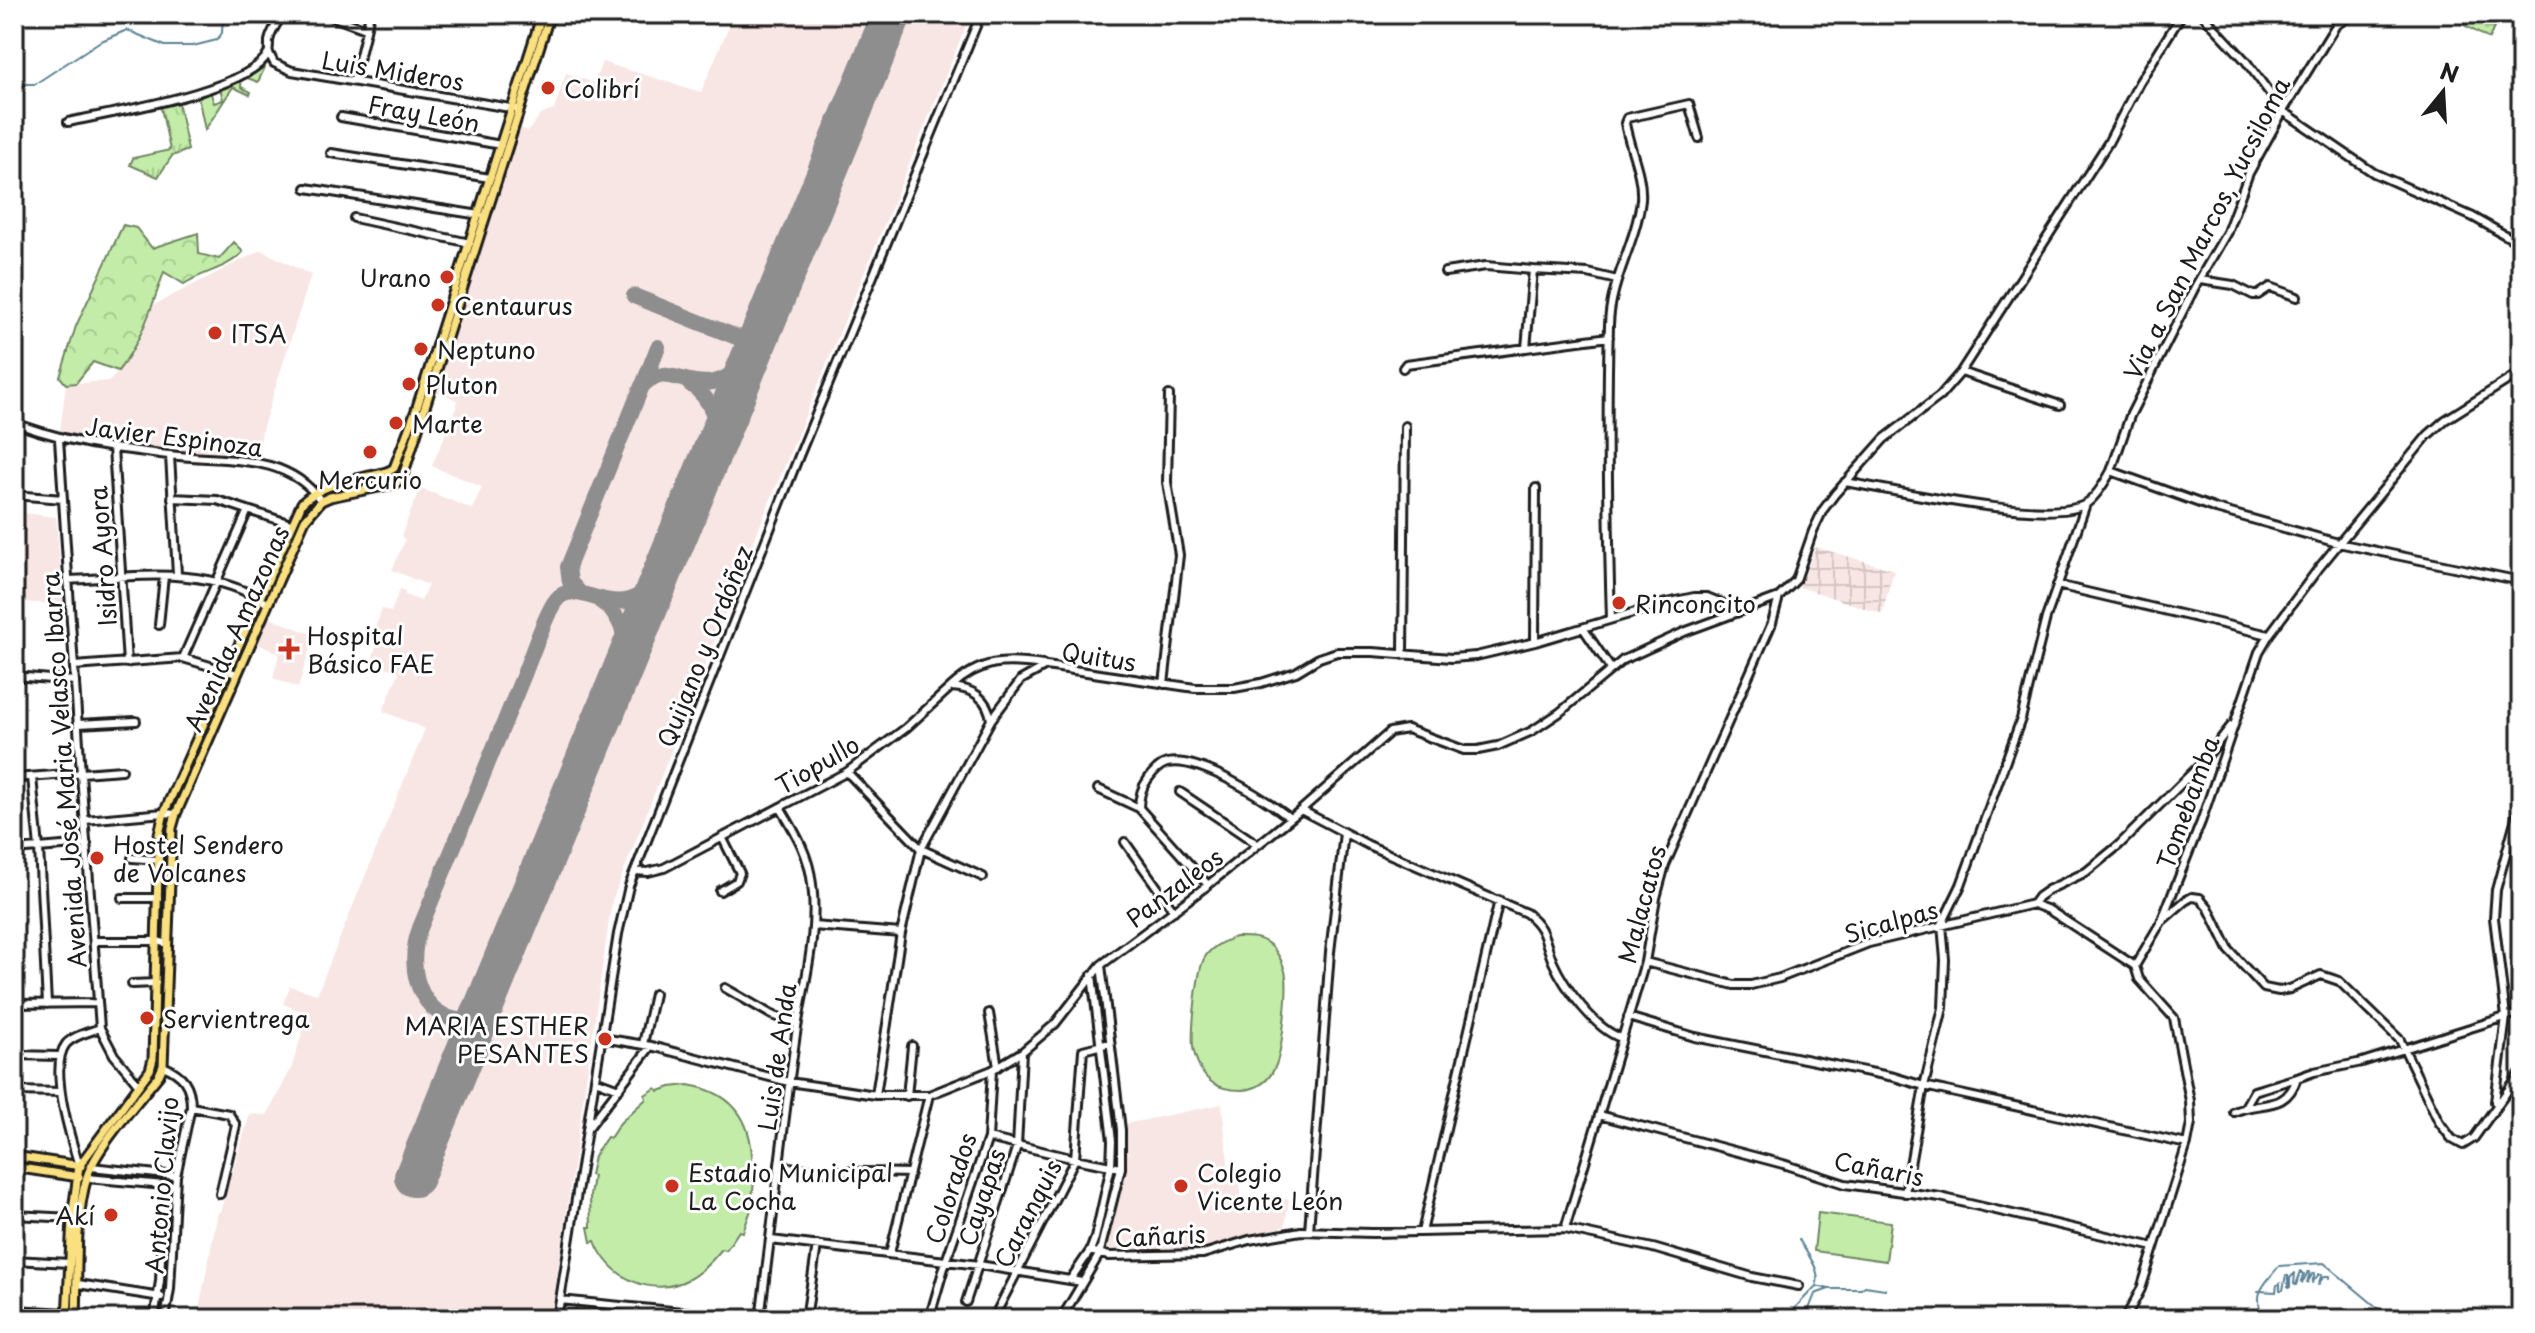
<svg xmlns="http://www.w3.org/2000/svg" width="2535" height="1333" viewBox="0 0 2535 1333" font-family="'Playpen Sans',sans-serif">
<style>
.built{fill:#f8e6e4}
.industrial{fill:url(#industrial-grid)}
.grass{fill:url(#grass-tufts);stroke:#6f8462;stroke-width:2}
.forest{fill:url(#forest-crowns);stroke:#6f8462;stroke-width:2}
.cemetery{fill:url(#cemetery-stones);stroke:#6f8462;stroke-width:2}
.pitch{fill:#c2eca8;stroke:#6f8462;stroke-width:2}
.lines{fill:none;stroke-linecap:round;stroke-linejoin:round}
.stream{stroke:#5a8195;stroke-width:2}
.taxiway{stroke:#8e8e8e;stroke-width:16}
.runway{stroke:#8e8e8e;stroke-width:40}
.minor-casing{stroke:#1c1c1c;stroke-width:12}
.major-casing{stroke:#1c1c1c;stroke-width:13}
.minor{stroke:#fff;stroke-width:6}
.major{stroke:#fbe080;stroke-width:7}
.poi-dot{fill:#c8321e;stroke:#fff;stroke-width:3}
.labels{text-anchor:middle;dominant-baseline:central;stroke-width:6;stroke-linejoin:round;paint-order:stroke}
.street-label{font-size:24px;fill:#1c1c1c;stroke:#fff}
.poi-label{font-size:24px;fill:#1c1c1c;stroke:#fff;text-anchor:start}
</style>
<defs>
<pattern id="industrial-grid" width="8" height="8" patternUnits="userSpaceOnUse" patternTransform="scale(2)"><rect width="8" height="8" fill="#f8e6e4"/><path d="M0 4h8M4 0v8" fill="none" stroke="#d4c5c3"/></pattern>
<pattern id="grass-tufts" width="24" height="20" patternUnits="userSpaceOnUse" patternTransform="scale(2)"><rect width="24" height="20" fill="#c2eca8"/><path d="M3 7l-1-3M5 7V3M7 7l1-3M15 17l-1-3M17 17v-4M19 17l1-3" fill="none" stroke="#a6ca90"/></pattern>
<pattern id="forest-crowns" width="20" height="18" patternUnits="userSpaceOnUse" patternTransform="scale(2)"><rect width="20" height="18" fill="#c2eca8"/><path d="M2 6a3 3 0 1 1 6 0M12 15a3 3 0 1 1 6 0" fill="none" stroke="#a6ca90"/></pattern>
<pattern id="cemetery-stones" width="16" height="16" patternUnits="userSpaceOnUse" patternTransform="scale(2)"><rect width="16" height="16" fill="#c2eca8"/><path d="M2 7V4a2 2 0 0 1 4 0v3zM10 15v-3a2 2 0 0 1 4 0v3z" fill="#a6ca90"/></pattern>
</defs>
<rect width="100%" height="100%" fill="#fff"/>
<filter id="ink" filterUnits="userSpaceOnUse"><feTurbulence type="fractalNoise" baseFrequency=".0125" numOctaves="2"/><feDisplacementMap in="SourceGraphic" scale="16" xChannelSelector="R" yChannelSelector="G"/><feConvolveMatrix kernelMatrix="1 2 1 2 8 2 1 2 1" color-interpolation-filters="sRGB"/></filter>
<g filter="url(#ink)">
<!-- built -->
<path class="built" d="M734 14H971L759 528 612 901 551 1319H197L218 1212H220L250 1114 267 1115 291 1069 308 1014 283 1004 290 986 317 994 425 729 383 711 399 672 376 663 374 667 370 665 378 641 371 638 382 609 391 612 400 589 405 591V595L421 601 428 585 392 570 405 540 401 536 420 488 472 509 482 487 432 466 456 409 457 400 433 390 517 127 528 131 540 115 554 110 566 73 594 83 602 62 701 92Z
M261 250 311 275 262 430 258 462 170 456 59 439 66 384 110 381 128 358 148 308Z
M14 512 56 517 63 604 14 602Z
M267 617 314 635 298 688 273 678 279 654 256 643Z
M1222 1104 1229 1172 1239 1170 1242 1203 1289 1199 1285 1226 1200 1251 1104 1249 1124 1174 1126 1124Z"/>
<!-- industrial -->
<path class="industrial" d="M1816 547 1894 570 1882 614 1800 587Z"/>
<!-- grass -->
<path class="grass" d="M259 64 265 67 258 82 242 76 241 87 251 92 250 95 233 87 205 130 198 96 210 91 214 103 223 100 220 87Z
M178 101 188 150 172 156 158 177 130 165 133 158 170 150 160 103Z
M576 1306 697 1319H574Z"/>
<!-- forest -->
<path class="forest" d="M123 225 136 228 152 248 198 233 199 254 219 259 234 242 243 252C227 269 204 271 184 284L164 272C152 306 141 343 118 371L93 362 76 383 66 384 60 377 76 326Z"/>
<!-- cemetery -->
<path class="cemetery" d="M2445 14H2500L2489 39Z"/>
<!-- pitch -->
<path class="pitch" d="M1235 937C1247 937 1260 936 1270 945 1278 952 1285 966 1286 977 1288 993 1282 1054 1275 1067 1269 1081 1257 1089 1242 1090 1232 1090 1221 1089 1213 1083 1203 1077 1197 1063 1194 1052 1190 1038 1197 969 1205 957 1212 946 1223 942 1235 937Z
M688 1085C739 1093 755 1127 752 1176H755L752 1197 758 1200 751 1210 743 1232 739 1231 726 1250 722 1249C713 1260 702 1272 689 1279 652 1299 609 1278 595 1241L591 1242 588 1227H591L590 1196 593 1176 590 1175 594 1156 607 1137 610 1138 620 1123 646 1099 645 1095 656 1088 659 1091 670 1087Z
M1818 1213 1891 1222 1886 1261 1814 1251Z"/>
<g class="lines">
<!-- stream -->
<path class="stream" d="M14 90 18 84H35L99 42 127 30 165 46H193L217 40 222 33 223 14
M1799 1239C1806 1254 1823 1270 1816 1286L1829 1289
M2258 1291 2276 1292 2277 1285 2280 1283V1290H2283L2286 1275H2288V1288L2290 1287V1278L2295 1273 2294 1284 2296 1285 2301 1271 2304 1274 2301 1281 2302 1283 2308 1272H2310L2307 1283 2313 1273H2315L2312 1283 2319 1274H2322L2318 1285 2324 1276H2330L2329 1278
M848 1319 855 1312 877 1310 902 1319
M1346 1319 1356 1309 1378 1308 1420 1319
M1769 1319 1791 1312 1815 1287
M1805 1319 1815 1294 1829 1289H1861L1865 1286 1885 1289
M2263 1319C2253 1291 2262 1288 2279 1266L2324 1263 2391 1319
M2501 1319 2521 1305"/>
<!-- taxiway -->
<path class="taxiway" d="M634 296 739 338C746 347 749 354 747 365
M739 338 755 334 766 321
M689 383C712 398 722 425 712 451
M643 385 658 347
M579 592 570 582 568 567 642 386C671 352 705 418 753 352
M599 600C626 618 630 645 621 674
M479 1020C424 1029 403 973 420 928 454 847 487 765 520 684 528 666 546 611 557 599 580 573 625 639 666 565"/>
<!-- runway -->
<path class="runway" d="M414 1177 892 14"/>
<defs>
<path id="minor" d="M325 14 366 29
M2202 14 2245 60 2283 111 2374 173 2473 217 2521 244
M269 53 274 63 292 71 516 109
M354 80 370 14
M341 117 501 145
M68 122C108 113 251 91 268 53 269 52 269 42 269 41 271 31 277 23 283 14
M331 153 490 178
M306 188 480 215
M354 218 470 243
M1533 270 1588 273 1617 280
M1445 272 1486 266 1533 270 1526 348
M2200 280 2233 285 2253 295H2258L2270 287 2297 297
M1403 368 1406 364 1609 337
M1961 372 2060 405
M14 423C48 435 78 443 114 448 133 450 151 453 169 455 222 462 285 451 321 501
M59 439 81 774 100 1028 114 1055 139 1085
M113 448 127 663
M170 456 177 574
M2111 471 2130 416 2195 287 2227 232 2249 173 2283 111 2336 25 2354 14
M1845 482C1893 490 2046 524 2084 505 2095 499 2105 482 2111 471L2216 509 2338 543 2521 581
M14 495 63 499
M172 498 217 500 291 524
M68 580C135 577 209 564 268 604
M2057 585 2269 635
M1611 619C1608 521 1606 423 1609 325 1610 281 1636 243 1641 200 1643 174 1629 148 1625 123L1627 118 1689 104 1699 138
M159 625 164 576
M1583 628 1611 669
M1535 642 1536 488
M1403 655 1405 426
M183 658 248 510
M74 666 183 658 237 674
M14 676 75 681
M1164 684 1179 555 1167 482 1169 395
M951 687C980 660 1004 659 1043 665
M78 724 136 721
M847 772 921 849 983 877
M32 777 39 848 47 1004
M14 778 122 770
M1098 789 1139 808
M1180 792 1257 844
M1301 810 1368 845 1526 913C1546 928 1544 941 1553 962 1564 987 1595 1029 1621 1038
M85 820 164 813 176 814
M1125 842 1174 911
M14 850 87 844
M132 858 159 860
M635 871 648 872 664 868 847 772 906 728 951 687C972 688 988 698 991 720
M1208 885 1139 808C1139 798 1142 787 1148 779 1153 772 1159 765 1167 763 1200 756 1265 799 1290 818
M720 891 737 881 740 873 722 837
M122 898H158
M2033 904 2038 897 2048 890 2086 872 2119 845 2200 765 2231 726
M2163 920 2185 901 2192 897 2200 898 2208 907 2229 950 2264 988 2279 991 2290 989 2321 975 2339 981 2400 1040 2439 1122 2452 1139 2463 1145 2474 1138 2521 1072
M813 926 901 933
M95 941H157L168 944
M1645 962 1734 985H1751L1780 978 1869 943 2033 904 2049 910 2135 966
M132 984 156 983
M725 988 772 1015 797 1024
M14 1004 97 1003
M989 1013 998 1067
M1628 1017 1695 1037 1894 1077 1924 1086 2187 1144
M602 1038 651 1046 789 1082 876 1095H929L992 1070 1022 1052 1055 1024 1101 965 1208 885 1301 810 1390 732 1407 729 1464 750H1478L1498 746 1532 731 1559 713 1623 660 1684 632 1779 597 1796 580 1813 531 1823 510 1835 494 1884 439 1940 396 1960 373 2108 143 2139 83 2182 14
M643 1044 654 994
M14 1055 59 1056
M163 1066C183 1074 191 1085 191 1107L176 1176 170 1289 165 1319
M595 1080 619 1089
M14 1091 61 1092
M876 1095 901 933 921 849 991 720 1021 680 1046 666 1195 688H1234L1261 683 1296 672 1319 658 1337 652H1373L1452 658 1476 656 1535 642 1666 603 1694 597H1707L1742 611
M907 1096 912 1046
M2495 1102 2506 1017 2494 918 2496 890 2521 799
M191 1107 229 1114 236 1125 220 1194
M2245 1107 2254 1091 2297 1078
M2234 1112C2260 1100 2286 1113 2297 1078L2314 1072 2362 1062 2521 1012
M1599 1115 1783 1164 1845 1184 1940 1197 2154 1247
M589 1127 651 1046
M988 1138 1075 1159 1121 1168
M79 1166C71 1139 48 1067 66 1044 74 1035 90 1032 100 1028
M779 1166 824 1171 910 1173
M91 1167 176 1176
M87 1178 175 1186
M1905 1193 1924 1086 1943 1008 1945 960 1942 924 1961 885 2021 719 2046 618 2086 504
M14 1215 72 1218
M1565 1229 1645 962 1656 898 1665 865 1772 623 1779 597
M1309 1231 1330 952 1344 833
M1422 1232 1499 900
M771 1240 979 1265 1082 1282
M1090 1251 1109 1256 1203 1254 1249 1240 1301 1231 1372 1233 1565 1229 1653 1248 1752 1277 1799 1286
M890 1253 929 1095
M14 1260 69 1263
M1070 1280 1090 1251 1095 1238 1111 1166 1112 1141 1092 975
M78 1284 161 1297
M560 1300 753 1319
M966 1302 1017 1146 1022 1052
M14 1310 67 1313
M930 1316 946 1261 988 1138 992 1070
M154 1319 160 1281 164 1184
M557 1319 618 934 629 886 799 456 981 14
M760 1319C772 1226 782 1134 795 1041 802 990 819 936 812 884 809 854 795 832 780 807
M806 1319 817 1245
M993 1319 1075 1159 1083 1050 1110 1043
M1061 1319 1099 1255 1121 1168V1130L1101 965
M2125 1319 2141 1289 2187 1144 2191 1123 2190 1101 2174 1018 2139 979 2135 966 2161 922 2201 822 2259 652 2269 635 2318 569 2428 435 2445 420 2521 372"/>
<path id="major" d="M14 1156 81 1166
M14 1167 79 1177
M67 1319 72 1218 79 1166 150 1070 153 1059 159 834 164 813 302 503C320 485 345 482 369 476 378 474 386 474 394 468L416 410 542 14
M76 1319C78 1273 74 1221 87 1177 95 1149 140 1099 159 1075L163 1066 172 828 176 814 305 520 321 501 330 497 394 484 402 479 550 14"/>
</defs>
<!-- minor casing -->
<use href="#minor" class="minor-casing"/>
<!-- major casing -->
<use href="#major" class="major-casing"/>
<!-- minor -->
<use href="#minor" class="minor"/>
<!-- major -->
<use href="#major" class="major"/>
</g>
</g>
<!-- markers -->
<g class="poi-dot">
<circle cx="548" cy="88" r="8"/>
<circle cx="447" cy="277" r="8"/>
<circle cx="438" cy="305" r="8"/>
<circle cx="215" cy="333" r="8"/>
<circle cx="421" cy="349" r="8"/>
<circle cx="409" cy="384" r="8"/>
<circle cx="396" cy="423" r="8"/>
<circle cx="370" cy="452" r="8"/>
<circle cx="1619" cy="603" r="8"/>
<path d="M285 637h8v8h8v8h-8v8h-8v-8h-8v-8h8z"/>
<circle cx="97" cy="858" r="8"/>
<circle cx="147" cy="1018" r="8"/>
<circle cx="605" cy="1039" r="8"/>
<circle cx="672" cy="1186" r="8"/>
<circle cx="1181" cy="1186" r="8"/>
<circle cx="111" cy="1215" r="8"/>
</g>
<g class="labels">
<!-- street labels -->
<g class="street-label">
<text transform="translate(393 70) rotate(9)">Luis Mideros</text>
<text transform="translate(424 113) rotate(10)">Fray León</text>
<text transform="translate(2206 228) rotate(-63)">Via a San Marcos, Yucsiloma</text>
<text transform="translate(174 436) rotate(7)">Javier Espinoza</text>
<text transform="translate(102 556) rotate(-94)">Isidro Ayora</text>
<text transform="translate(236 628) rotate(-66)">Avenida Amazonas</text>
<text transform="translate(704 646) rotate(-68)">Quijano y Ordóñez</text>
<text transform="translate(1099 656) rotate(9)">Quitus</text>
<text transform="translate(817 764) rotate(-30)">Tiopullo</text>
<text transform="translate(63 770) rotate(-94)">Avenida José Maria Velasco Ibarra</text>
<text transform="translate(2187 802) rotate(-70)">Tomebamba</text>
<text transform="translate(1174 887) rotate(-37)">Panzaleos</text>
<text transform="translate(1641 904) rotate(-75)">Malacatos</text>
<text transform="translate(1891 921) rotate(-16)">Sicalpas</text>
<text transform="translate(776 1057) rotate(-82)">Luis de Anda</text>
<text transform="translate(1879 1168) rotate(11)">Cañaris</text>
<text transform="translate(161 1185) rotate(-85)">Antonio Clavijo</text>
<text transform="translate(950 1188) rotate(-72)">Colorados</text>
<text transform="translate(981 1197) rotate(-72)">Cayapas</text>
<text transform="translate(1027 1213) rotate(-63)">Caranquis</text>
<text transform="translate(1160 1235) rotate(-3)">Cañaris</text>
</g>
<!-- poi labels -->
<g class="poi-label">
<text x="564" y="88">Colibrí</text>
<text x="431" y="277" text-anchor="end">Urano</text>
<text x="454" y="305">Centaurus</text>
<text x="231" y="333">ITSA</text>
<text x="437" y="349">Neptuno</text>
<text x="425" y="384">Pluton</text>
<text x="412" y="423">Marte</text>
<text x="370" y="479" text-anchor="middle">Mercurio</text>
<text x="1635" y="603">Rinconcito</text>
<text x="307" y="635">Hospital<tspan x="307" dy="28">Básico FAE</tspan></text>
<text x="113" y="844">Hostel Sendero<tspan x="113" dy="28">de Volcanes</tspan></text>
<text x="163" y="1018">Servientrega</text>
<text x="589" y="1025" text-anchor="end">MARIA ESTHER<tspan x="589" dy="28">PESANTES</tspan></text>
<text x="688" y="1172">Estadio Municipal<tspan x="688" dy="28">La Cocha</tspan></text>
<text x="1197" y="1172">Colegio<tspan x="1197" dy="28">Vicente León</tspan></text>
<text x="95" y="1215" text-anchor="end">Akí</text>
</g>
</g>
<!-- margin -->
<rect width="2535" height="1333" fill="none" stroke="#fff" stroke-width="48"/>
<rect x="24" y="24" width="2487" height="1285" fill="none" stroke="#1c1c1c" stroke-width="3" filter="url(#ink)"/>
<!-- north arrow -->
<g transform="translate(2443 92) rotate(18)" stroke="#ffffff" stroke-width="6" paint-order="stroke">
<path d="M0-6L14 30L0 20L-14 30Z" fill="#1c1c1c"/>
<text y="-12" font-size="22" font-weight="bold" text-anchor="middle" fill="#1c1c1c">N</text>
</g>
</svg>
